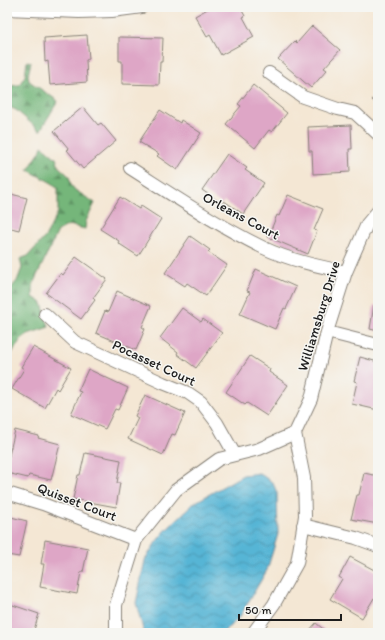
<svg xmlns="http://www.w3.org/2000/svg" width="385" height="640" viewBox="0 0 385 640" font-family="Itim,sans-serif">
<style>
.forest{fill:url(#forest-firs);stroke:#48694b}
.water{fill:url(#water-waves);stroke:#3a6878}
.building{fill:#dea6c6}
.lines{fill:none;stroke-linecap:round;stroke-linejoin:round}
.street-casing{stroke:#888278;stroke-width:14}
.street{stroke:#fff;stroke-width:12}
.labels{text-anchor:middle;dominant-baseline:central;stroke-width:3;stroke-linejoin:round;paint-order:stroke}
.street-label{font-size:14px;fill:#1c1c1c;stroke:#f6f6f2}
</style>
<defs>
<pattern id="forest-firs" width="22" height="20" patternUnits="userSpaceOnUse"><rect width="22" height="20" fill="#74b67a"/><path d="M5 1l3.5 6h-7zM16 11l3.5 6h-7z" fill="#5e9363"/></pattern>
<pattern id="water-waves" width="16" height="10" patternUnits="userSpaceOnUse"><rect width="16" height="10" fill="#57b5d5"/><path d="M0 5q4-4 8 0t8 0" fill="none" stroke="#4792ac"/></pattern>
</defs>
<rect width="100%" height="100%" fill="#f6f6f2"/>
<filter id="ink" filterUnits="userSpaceOnUse"><feTurbulence type="fractalNoise" baseFrequency=".025" numOctaves="2"/><feDisplacementMap in="SourceGraphic" scale="8" xChannelSelector="R" yChannelSelector="G"/><feConvolveMatrix kernelMatrix="1 2 1 2 8 2 1 2 1" color-interpolation-filters="sRGB"/></filter>
<filter id="wash" filterUnits="userSpaceOnUse"><feTurbulence type="fractalNoise" baseFrequency=".012" numOctaves="4" result="noise"/><feDisplacementMap in="SourceGraphic" scale="16" xChannelSelector="R" yChannelSelector="G"/><feGaussianBlur stdDeviation="0.9" result="paint"/><feColorMatrix in="noise" values="0 0 0 0 0 0 0 0 0 0 0 0 0 0 0 0 0 1.4 0 .05"/><feComposite in="paint" operator="in"/></filter>
<g filter="url(#wash)">
<rect width="100%" height="100%" fill="#f4e7d4"/>
<!-- forest -->
<path class="forest" d="M27 61 31 62 28 75 29 81 58 101 40 131 16 110 7 106V82L10 86 19 85 25 76Z
M42 146 56 158 59 167 69 176 71 185 75 190 95 203 86 221 85 229 69 225 58 231 33 284V297L42 303 49 327 28 334 21 339 7 361V293L17 281 22 268 20 259 28 256 46 236 58 212V188L52 183 28 170 40 152Z"/>
<!-- water -->
<path class="water" d="M259 473 273 483 277 493 278 534 267 570 239 618 222 633H144L136 603 145 560 156 542 165 531 194 503 243 475Z"/>
<g id="blocks">
<!-- building -->
<path class="building" d="M211 7H240L245 16 243 17 254 37 221 55 210 35 207 37 195 16Z
M312 26 340 50 324 68 327 70 311 88 278 59 295 41 297 43Z
M87 35 89 59 86 60 87 82 50 85 48 61 45 62 44 38Z
M119 37 163 38 162 62H160L159 85 122 84V61H119Z
M253 85 287 113 272 132 269 130 255 148 226 124 241 106 238 104Z
M378 93V106L372 100Z
M83 107 98 125 101 123 116 141 83 169 67 150 69 149 54 131Z
M160 110 180 123 181 120 201 133 177 170 157 156 159 154 139 142Z
M351 125 352 149H349L350 172 313 174 312 151H309L308 127Z
M7 144 12 149 7 154Z
M227 154 247 168 245 170 264 183 243 214 224 201 222 204 202 190Z
M7 193 27 198 19 230 7 227Z
M288 195 323 209 314 230 317 231 308 254 268 237 277 215 279 216Z
M120 197 139 209 141 206 161 219 138 256 118 243 119 241 100 229Z
M190 236 210 250 208 252 227 265 206 296 187 283 185 286 165 273Z
M76 257 107 279 93 298 95 300 81 319 46 293 61 273 63 275Z
M256 269 296 287 286 309 284 308 275 329 240 314 250 292 247 291Z
M117 291 151 306 142 327 145 329 136 350 96 333 105 311 108 312Z
M374 305 378 306V331L370 329Z
M182 308 201 322 203 319 222 333 196 368 177 354 178 352 160 338Z
M33 347 71 368 58 390 56 388 45 408 12 389 24 369 21 367Z
M250 356 270 369 269 372 288 385 267 416 247 403 245 405 226 392Z
M360 357 378 362V410L352 404 357 382 354 381Z
M88 369 128 388 118 410 115 409 105 429 71 414 81 392 78 391Z
M145 395 185 413 175 435 172 434 163 455 128 439 138 418 135 416Z
M15 430 39 436 38 438 60 444 51 480 29 475 28 478 7 473V464Z
M85 453 121 460 117 483H120L116 507 73 499 78 475H80Z
M364 473 378 476V524L351 519 357 495H359Z
M7 516 27 521 19 557 7 555Z
M45 540 88 548 83 572H81L77 594 40 587 44 564H41Z
M350 557 378 572V596L376 599 374 598 362 618 330 599 342 579 339 577Z
M7 603 39 614 33 633H7Z
M316 623 328 633H307Z"/>
</g>
</g>
<g filter="url(#ink)">
<use href="#blocks" fill-opacity="0" stroke="#888278" stroke-width="1"/>
<g class="lines">
<defs>
<path id="street" d="M7 9 79 12 112 11 142 7
M269 73 303 97 338 109 355 113 378 134
M130 168C174 196 217 225 264 248 289 260 318 266 346 272
M45 314 75 342 163 383 188 393 201 402 217 423 235 455
M327 332 378 345
M7 493 43 504 136 540
M303 525 356 538 378 546
M116 633V605L136 540 176 490 219 459 259 449 295 433
M253 633 274 604 297 563 305 516 304 478 295 433 311 399 327 332 346 272 367 224 378 211"/>
</defs>
<!-- street casing -->
<use href="#street" class="street-casing"/>
<!-- street -->
<use href="#street" class="street"/>
</g>
</g>
<g class="labels">
<!-- street labels -->
<g class="street-label">
<text transform="translate(241 216) rotate(28)">Orleans Court</text>
<text transform="translate(319 316) rotate(-73)">Williamsburg Drive</text>
<text transform="translate(154 363) rotate(25)">Pocasset Court</text>
<text transform="translate(77 502) rotate(21)">Quisset Court</text>
</g>
</g>
<!-- margin -->
<rect width="385" height="640" fill="none" stroke="#f6f6f2" stroke-width="24"/>
<!-- scale -->
<path d="M239 614v6h102v-6" fill="none" stroke="#1c1c1c" stroke-width="2"/>
<text x="245" y="614" font-size="12" fill="#1c1c1c" stroke="#f6f6f2" stroke-width="3" paint-order="stroke">50 m</text>
</svg>
